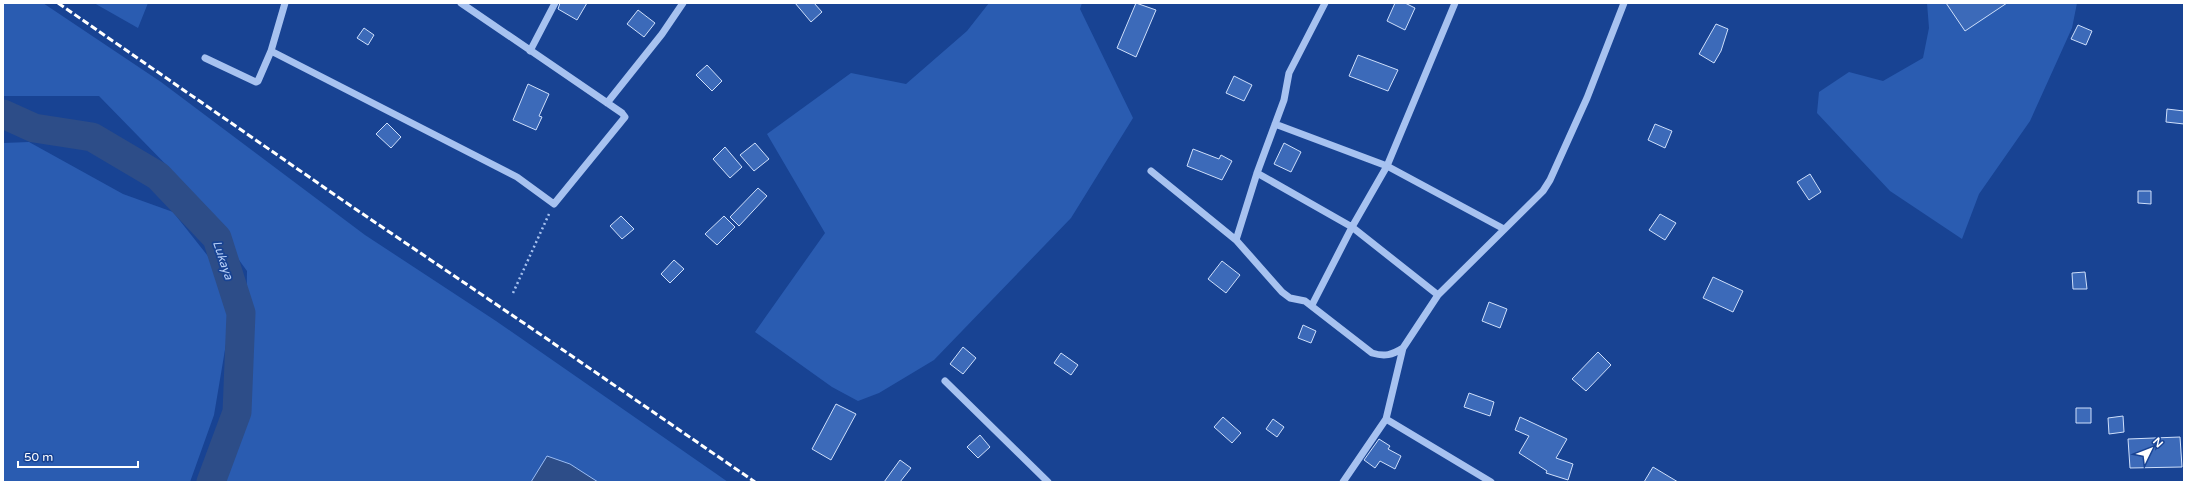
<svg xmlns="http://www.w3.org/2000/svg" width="2187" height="485" viewBox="0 0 2187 485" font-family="'Varela Round',sans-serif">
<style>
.green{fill:#2a5cb1}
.water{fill:#2d4d88;stroke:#9abcf3}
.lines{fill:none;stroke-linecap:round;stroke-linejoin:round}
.river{stroke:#2d4d88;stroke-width:29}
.building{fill:#3c6ab9;stroke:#cedffb}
.path{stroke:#a7c2f0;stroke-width:2.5;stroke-dasharray:2 3;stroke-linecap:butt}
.minor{stroke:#a7c2f0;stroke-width:7}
.rail{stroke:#fff;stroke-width:3;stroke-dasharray:7 3;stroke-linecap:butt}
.labels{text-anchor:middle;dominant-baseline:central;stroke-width:3.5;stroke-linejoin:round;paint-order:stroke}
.water-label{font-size:12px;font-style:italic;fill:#b4cdf7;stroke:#184393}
</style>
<rect width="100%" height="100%" fill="#184393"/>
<!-- green -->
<path class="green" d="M3 3H43L161 82 365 235 496 321 728 482H223L245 419 247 271 181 180 99 96H3Z
M94 3H148L138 28Z
M989 3H1082L1080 9 1133 118 1071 218 934 360 879 393 858 401 832 387 755 332 825 233 767 134 851 73 906 84 967 31Z
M1927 3H2077L2072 28 2030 121 1979 194 1962 239 1890 191 1817 113 1819 92 1849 72 1883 81 1923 58 1929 28Z
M29 142 123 194 173 212 215 265 232 308 214 415 190 482H3V143Z"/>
<!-- water -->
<path class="water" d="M547 456 570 464 598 482H531Z"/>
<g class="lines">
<!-- river -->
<path class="river" d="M3 114 34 128 92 137 158 176 217 238 241 313 237 412 211 482"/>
</g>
<!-- building -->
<path class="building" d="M560 3H587L577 20 558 9Z
M795 3H814L822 12 811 22Z
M1136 3 1156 10 1136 57 1117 48Z
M1395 3H1405L1415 8 1405 30 1387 21Z
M1946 3H2007L1965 31Z
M638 10 655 23 644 37 627 24Z
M1716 24 1728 29 1721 51 1714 63 1699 54Z
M2078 25 2092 31 2086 45 2071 39Z
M364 28 374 35 368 45 357 38Z
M1358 55 1398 70 1388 91 1349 76Z
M707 65 722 81 712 91 696 75Z
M1234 76 1252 85 1244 101 1226 93Z
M528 84 549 94 539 116 542 117 536 130 513 120Z
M2167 109 2184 111V124L2166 122Z
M387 123 401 137 391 148 376 134Z
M1655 124 1672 131 1665 148 1648 140Z
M755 143 769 159 754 171 740 155Z
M1284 143 1301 152 1291 172 1274 164Z
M725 147 742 167 730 178 713 159Z
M1193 149 1219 159 1221 155 1232 161 1222 180 1187 166Z
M1810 174 1821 192 1809 200 1797 182Z
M758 188 767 196 739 226 730 217Z
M2138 191H2151V204L2138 203Z
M1660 214 1676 223 1665 240 1649 230Z
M621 216 634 229 622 239 610 226Z
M724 216 735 227 717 245 705 234Z
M674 260 684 269 670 283 661 274Z
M1222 261 1240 275 1226 293 1208 279Z
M2085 272 2087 289H2073L2072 273Z
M1713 277 1743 291 1733 312 1703 298Z
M1489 302 1507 309 1500 328 1482 321Z
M1303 325 1316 331 1311 343 1298 338Z
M963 347 976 358 963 374 950 364Z
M1598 352 1611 365 1586 391 1572 379Z
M1061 353 1078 365 1071 375 1054 363Z
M1469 393 1494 402 1490 416 1464 407Z
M836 404 856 414 831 460 812 449Z
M2076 408H2091V423H2076Z
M2123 416 2124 432 2109 434 2108 418Z
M1223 417 1241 433 1232 443 1214 427Z
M1520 417 1567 439 1556 458 1573 464 1568 480 1546 473 1547 471 1519 453 1529 436 1515 430Z
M1273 419 1284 427 1277 437 1266 429Z
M980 435 990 447 978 458 967 447Z
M2180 437 2182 467 2130 468 2128 439Z
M1379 439 1390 446 1388 449 1401 456 1395 469 1380 461 1375 468 1364 460Z
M900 460 911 468 900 482H884Z
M1653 467 1678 482H1644Z"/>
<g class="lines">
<!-- path -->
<path class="path" d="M513 293 549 214"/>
<!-- minor -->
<path class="minor" d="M271 51 517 177 554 204 625 117 622 113 461 3
M530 51 555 3
M205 58 256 82 258 81 271 51 285 3
M607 103 662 34 683 3
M1275 124 1387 166 1504 229
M1151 171 1236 240 1282 292 1290 298 1305 301 1372 353C1385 357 1392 355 1403 348
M1257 173 1352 227 1438 295
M1236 240 1257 173 1284 100 1289 73 1325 3
M1312 305 1352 227 1387 166 1455 3
M945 381 1048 482
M1386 419 1491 482
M1343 482 1386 419 1403 348 1438 295 1543 191 1550 180 1587 98 1624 3"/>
<!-- rail -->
<path class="rail" d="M58 3 351 206 534 330 755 482"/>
</g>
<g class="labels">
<!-- water labels -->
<g class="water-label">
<text transform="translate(223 260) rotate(71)">Lukaya</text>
</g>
</g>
<!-- border -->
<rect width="2187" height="485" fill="none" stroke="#ffffff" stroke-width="8"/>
<!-- north arrow -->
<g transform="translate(2151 449) rotate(47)" stroke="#184393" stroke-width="3" paint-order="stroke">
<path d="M0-3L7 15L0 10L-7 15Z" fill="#ffffff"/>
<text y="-6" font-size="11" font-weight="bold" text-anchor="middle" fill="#ffffff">N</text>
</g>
<!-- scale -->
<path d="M18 461v6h120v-6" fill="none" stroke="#ffffff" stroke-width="2"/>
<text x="24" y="461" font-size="12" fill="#ffffff" stroke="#184393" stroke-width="3" paint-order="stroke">50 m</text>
</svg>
